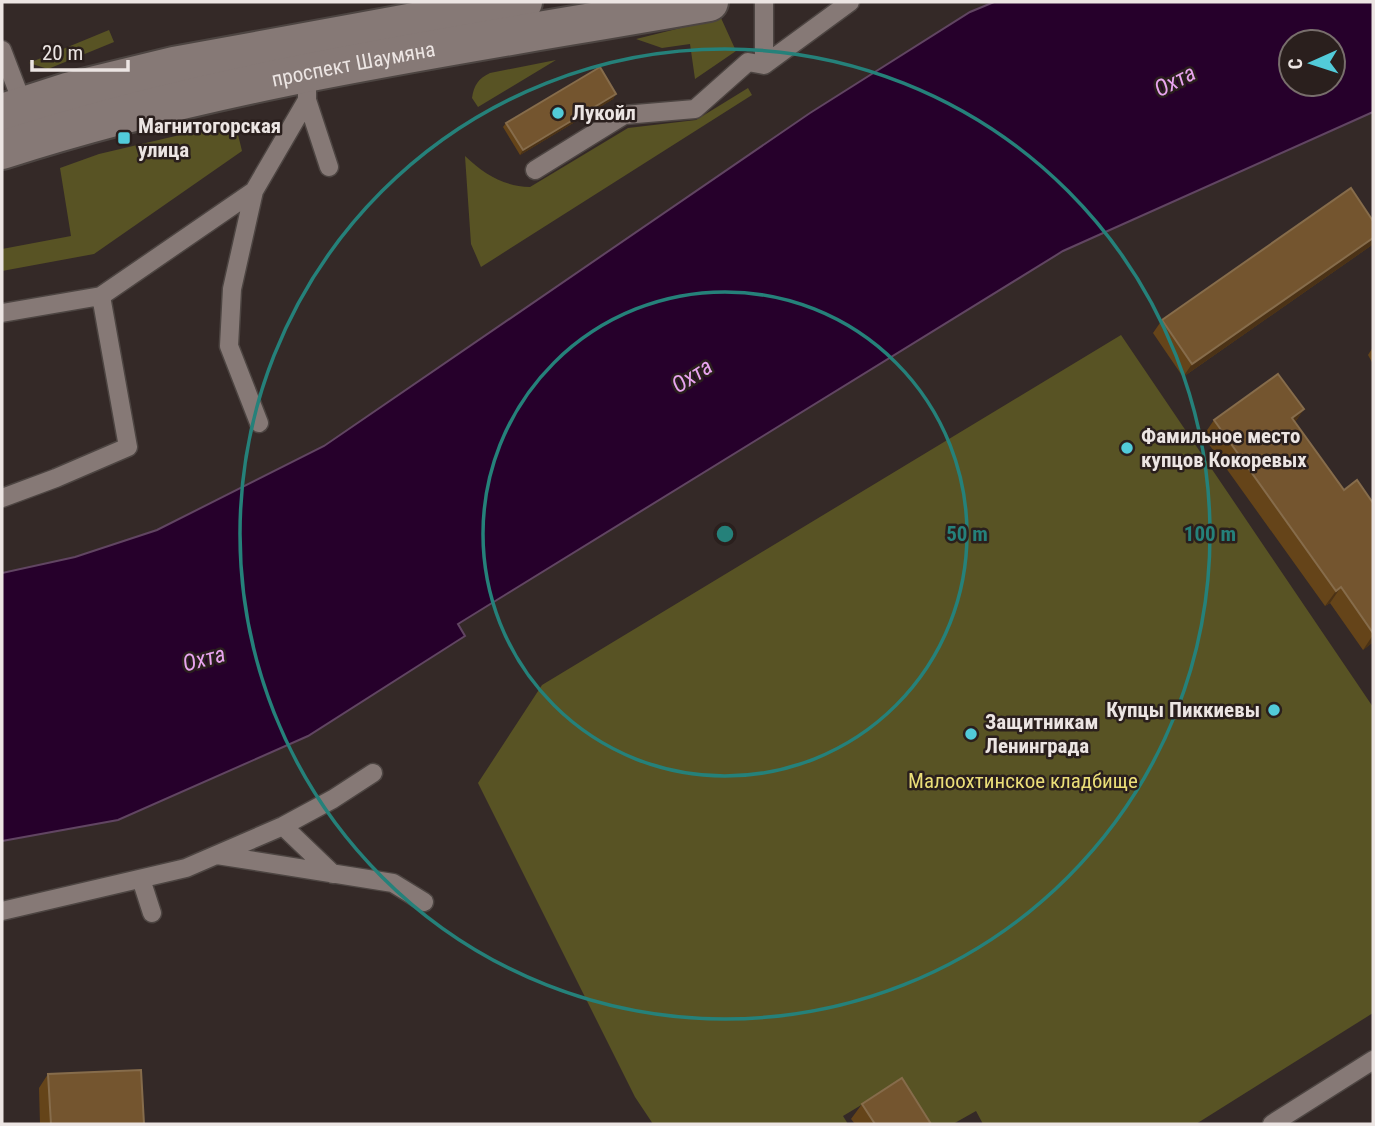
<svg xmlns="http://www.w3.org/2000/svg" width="1375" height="1126" viewBox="0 0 1375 1126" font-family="'Roboto Condensed',sans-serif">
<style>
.green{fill:#585324}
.water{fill:#26002b;stroke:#614562;stroke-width:2;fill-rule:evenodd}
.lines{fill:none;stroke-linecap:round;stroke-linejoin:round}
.service-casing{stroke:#4d4542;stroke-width:21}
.tertiary-casing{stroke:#4d4542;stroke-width:42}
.service{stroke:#867976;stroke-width:18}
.tertiary{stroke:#867976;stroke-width:38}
.wall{fill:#654419}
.shaded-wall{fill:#4b3216}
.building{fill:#74552f;stroke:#866c4b;stroke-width:2}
.ring{fill:none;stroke:#25817a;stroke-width:3.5}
.poi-dot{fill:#52cbd9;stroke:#2a1f1d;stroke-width:2.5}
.labels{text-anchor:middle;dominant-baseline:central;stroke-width:5;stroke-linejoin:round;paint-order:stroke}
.street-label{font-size:21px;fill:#ece5e3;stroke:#2a1f1d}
.poi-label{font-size:21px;font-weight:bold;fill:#ece5e3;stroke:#2a1f1d;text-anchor:start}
.park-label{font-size:21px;fill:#ebde78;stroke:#2a1f1d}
.water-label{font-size:23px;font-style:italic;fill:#e8a4ee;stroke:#2a1f1d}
.centre{fill:#25817a;stroke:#2a1f1d;stroke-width:3.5}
.ring-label{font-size:21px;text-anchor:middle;font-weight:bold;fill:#25817a;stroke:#2a1f1d;stroke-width:5;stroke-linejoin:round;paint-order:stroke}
</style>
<rect width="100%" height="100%" fill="#342927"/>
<!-- green -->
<path class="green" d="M721 18 736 51 695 79 690 44 662 48 636 39Z
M109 30 114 42 48 69 29 63Z
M556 60 478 107 472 98C474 85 478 79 490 73Z
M748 88 752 95 481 267 471 244 465 156C484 174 503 186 530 187L628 128 696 120Z
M235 122 242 151 94 254 2 271V249L71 236 60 168 99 154Z
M1121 335 1373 707V1013L1196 1124H983L976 1111 953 1124H918L893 1086 843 1116 848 1124H653L635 1097 478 783 542 685Z"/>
<!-- water -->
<path class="water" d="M994 2H1373V112L1063 251 458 624 465 636 308 736 118 820 2 841V573L75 557 157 530 324 446 810 113 970 12ZM1291 42H1333V84H1291Z"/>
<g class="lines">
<defs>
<path id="service" d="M2 50 23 105
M764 65V2
M307 100 329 167
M535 170 624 115 695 109 748 62 764 65 850 2
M254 191 232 289 229 346 259 423
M2 313 101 296 254 191 307 100V72
M2 498 56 478 128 447 101 296
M283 826 333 874
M217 855 393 883 424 902
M141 879 152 913
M2 911 186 868 283 826 333 799 373 773
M1272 1124 1373 1060"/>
<g id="tertiary">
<path d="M2 113 67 92 174 66 523 2"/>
<path id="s1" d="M2 150C231 76 472 44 709 2"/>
</g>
</defs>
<!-- service casing -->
<use href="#service" class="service-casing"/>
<!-- tertiary casing -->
<use href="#tertiary" class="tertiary-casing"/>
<!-- service -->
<use href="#service" class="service"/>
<!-- tertiary -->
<use href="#tertiary" class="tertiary"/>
</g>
<!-- wall -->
<path class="wall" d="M616 94 613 99 520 155 503 127 506 123Z
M1372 245 1183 377 1153 333 1162 320Z
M1373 347V364L1368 355Z
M1304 409 1295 422 1344 490 1373 503V642L1363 650 1330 603 1325 606 1203 436 1214 420Z
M48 1074 144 1124H40L39 1088Z
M862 1104 931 1124H855L851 1119Z"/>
<!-- shaded-wall -->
<path class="shaded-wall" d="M616 94 613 99 520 155 523 150Z
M1373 238 1372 245 1183 377 1192 364Z
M1304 409 1293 425 1292 418Z
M1341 587 1330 603 1325 606 1336 591Z
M1373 635V642L1363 650Z"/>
<!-- building -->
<path class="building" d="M600 67 616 94 523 150 506 123Z
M1351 188 1373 221V238L1192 364 1162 320Z
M1278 374 1304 409 1292 418 1344 490 1357 480 1373 503V633L1341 587 1336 591 1214 420Z
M141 1070 144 1124H51L48 1074Z
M902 1078 931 1124H875L862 1104Z"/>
<!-- distance rings -->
<g class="ring">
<circle cx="725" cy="534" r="242"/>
<circle cx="725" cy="534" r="485"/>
</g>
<!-- markers -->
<g class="poi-dot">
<circle cx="558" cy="113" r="7"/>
<rect x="117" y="131" width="14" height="14" rx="3.5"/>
<circle cx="1127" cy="448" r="7"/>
<circle cx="1274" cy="710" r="7"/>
<circle cx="971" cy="734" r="7"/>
</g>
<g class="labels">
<!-- street labels -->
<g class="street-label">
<text stroke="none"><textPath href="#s1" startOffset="362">проспект Шаумяна</textPath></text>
</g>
<!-- poi labels -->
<g class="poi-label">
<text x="572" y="113">Лукойл</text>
<text x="138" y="126">Магнитогорская<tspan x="138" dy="24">улица</tspan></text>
<text x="1141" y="436">Фамильное место<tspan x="1141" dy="24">купцов Кокоревых</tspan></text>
<text x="1260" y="710" text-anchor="end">Купцы Пиккиевы</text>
<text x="985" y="722">Защитникам<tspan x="985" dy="24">Ленинграда</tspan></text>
</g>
<!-- park labels -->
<g class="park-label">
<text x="1023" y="781">Малоохтинское кладбище</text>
</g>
<!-- water labels -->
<g class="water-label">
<text transform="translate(1175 81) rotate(-27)">Охта</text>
<text transform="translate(692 376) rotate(-33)">Охта</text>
<text transform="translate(204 659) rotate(-15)">Охта</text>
</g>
</g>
<circle cx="725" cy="534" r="10" class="centre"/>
<g class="ring-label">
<text x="967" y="541">50 m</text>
<text x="1210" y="541">100 m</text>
</g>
<!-- border -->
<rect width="1375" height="1126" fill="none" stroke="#ece5e3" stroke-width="7"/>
<!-- north arrow -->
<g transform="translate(1312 63) rotate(267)"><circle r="33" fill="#2a1f1d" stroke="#786e6c" stroke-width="2"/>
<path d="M0-5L12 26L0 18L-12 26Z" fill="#52cbd9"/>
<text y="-10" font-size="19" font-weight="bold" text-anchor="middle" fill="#ece5e3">С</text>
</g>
<!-- scale -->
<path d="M32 60v10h96v-10" fill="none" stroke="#ece5e3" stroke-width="3.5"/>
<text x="42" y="60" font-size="21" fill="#ece5e3" stroke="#2a1f1d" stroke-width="5" paint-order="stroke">20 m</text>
</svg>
